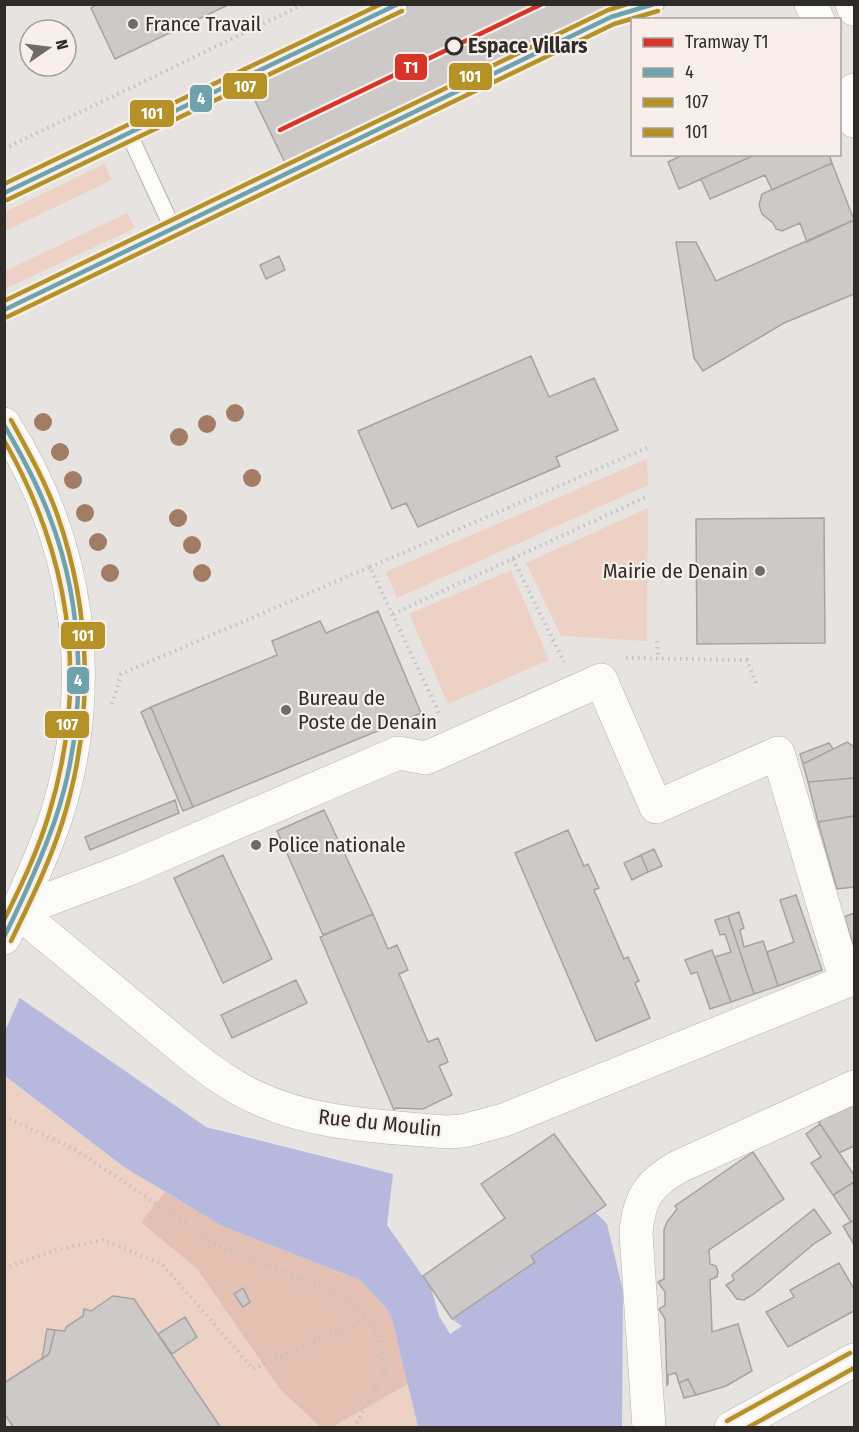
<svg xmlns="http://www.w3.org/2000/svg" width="859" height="1432" viewBox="0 0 859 1432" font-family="'Fira Sans Condensed',sans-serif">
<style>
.green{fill:#edd1c5}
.forest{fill:#e3c0b1}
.water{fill:#b6b8de}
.pier{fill:#e7e3e1}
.building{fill:#ccc9c8;stroke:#a6a3a1;stroke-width:1.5}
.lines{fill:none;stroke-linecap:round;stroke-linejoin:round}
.lane-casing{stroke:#b6b3b1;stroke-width:18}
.street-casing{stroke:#b6b3b1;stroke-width:34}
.secondary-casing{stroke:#b6b3b1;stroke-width:34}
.path{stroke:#c3c2c1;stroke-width:4;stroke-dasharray:1.5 4.5;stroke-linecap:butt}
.lane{stroke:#fbfbfa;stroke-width:16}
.street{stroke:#fbfbfa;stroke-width:33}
.secondary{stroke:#fbfbfa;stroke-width:33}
.bus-1-casing{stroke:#f8efeb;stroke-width:9}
.bus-2-casing{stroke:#f8efeb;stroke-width:9}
.bus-3-casing{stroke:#f8efeb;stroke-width:9}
.bus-1{stroke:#6ea2ac;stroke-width:4.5}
.bus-2{stroke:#b59228;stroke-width:4.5}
.bus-3{stroke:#b59228;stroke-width:4.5}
.tram-1-casing{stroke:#f8efeb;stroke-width:9}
.tram-1{stroke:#d73527;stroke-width:4.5}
.tree{fill:#a37c65}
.poi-dot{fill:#6f6b69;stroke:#f8efeb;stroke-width:2}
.stop-dot{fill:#f8efeb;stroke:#2e2b29;stroke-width:3}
.labels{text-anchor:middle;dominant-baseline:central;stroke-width:4.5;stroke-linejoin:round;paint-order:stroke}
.poi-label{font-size:21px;fill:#2e2b29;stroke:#f8efeb;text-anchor:start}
.stop-label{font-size:21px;font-weight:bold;fill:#2e2b29;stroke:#f8efeb;text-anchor:start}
.street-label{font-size:21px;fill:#2e2b29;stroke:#f8efeb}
.line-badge{stroke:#f8efeb;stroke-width:2}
.badge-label{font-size:16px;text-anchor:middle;font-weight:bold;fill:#fff}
</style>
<rect width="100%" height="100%" fill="#e7e3e1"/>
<!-- green -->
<path class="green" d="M104 164 112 180 5 231V212Z
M127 213 135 228 5 289V271Z
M647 459 648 485 397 598 386 572Z
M648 508 647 641 561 636 526 563Z
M511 570 549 660 448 704 409 614Z
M4 1076 124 1167 165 1192 141 1222 198 1270 280 1389 320 1427H5Z
M408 1384 418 1427H332Z"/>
<!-- forest -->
<path class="forest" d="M165 1192 222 1226 360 1280 386 1308 392 1318 408 1384 332 1427H320L280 1389 198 1270 141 1222Z"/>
<!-- water -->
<path class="water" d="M4 987 206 1127 393 1174 387 1225 431 1288 439 1316 450 1334 462 1326 452 1319 535 1262 532 1256 595 1212 607 1224 623 1291 622 1427H418L392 1319 386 1308 360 1280 222 1226 124 1167 5 1076Z"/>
<!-- pier -->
<path class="pier" d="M4 984 21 995 5 1031H4Z"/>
<!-- building -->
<path class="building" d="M98 4H230L115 59 91 8Z
M407 4H623L624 7 288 169 246 82Z
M685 154H757L679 189 668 162Z
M757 154H829L832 163 772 190 765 175 710 199 701 179Z
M832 163 854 220 807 242 800 223 782 231 776 229 773 223 762 214 759 205 762 194Z
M854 220V294L784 323 703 371 694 358 676 242H696L716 281Z
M279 256 285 270 266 279 260 265Z
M531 356 549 397 594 378 618 430 556 457 560 466 418 527 406 503 392 509 358 431Z
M824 518 825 643 697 644 696 519Z
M378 611 421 713 193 807 151 707 277 655 272 641 320 621 326 633Z
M151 707 193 807 183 811 141 712Z
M847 742 854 747V778L808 782 803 764Z
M829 743 833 749 803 764 800 754Z
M854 778V816L818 822 808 782Z
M175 800 179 813 90 850 85 837Z
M324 810 373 914 323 935 277 831Z
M854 816V887L837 889 818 822Z
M568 830 584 866 588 864 599 888 594 890 624 959 628 957 639 981 635 983 650 1018 596 1041 515 853Z
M654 849 662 866 648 872 641 855Z
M223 855 272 959 223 983 174 878Z
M641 855 648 872 632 880 624 863Z
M796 895 822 970 778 986 767 952 794 942 780 900Z
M739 912 744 928 740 930 744 947 763 941 778 986 754 994 728 916Z
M854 913V947L844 917Z
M373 914 388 949 397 945 408 970 399 974 428 1042 438 1038 448 1062 439 1066 452 1095 423 1109 396 1108 394 1110 320 937Z
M728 916 754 994 731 1002 715 957 731 952 725 934 720 935 715 920Z
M712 950 731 1002 710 1009 697 972 691 974 685 960Z
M296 980 307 1003 232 1038 221 1015Z
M854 1104V1146L839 1153 818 1121Z
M820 1124 854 1175V1182L833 1195 811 1163 821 1157 806 1134Z
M554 1134 606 1205 531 1256 535 1262 452 1319 423 1276 505 1218 481 1184Z
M753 1152 784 1199 709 1250 710 1264 716 1266 718 1271 717 1277 710 1280 712 1332 738 1324 752 1371 726 1386 696 1395 688 1379 679 1383 676 1373 668 1375V1384L667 1385 665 1319 659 1309 665 1305V1292L658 1282 664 1279V1230L667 1222 677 1209 675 1206Z
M854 1182V1220L851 1222 833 1195Z
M814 1209 831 1233 815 1243 754 1294 744 1300 737 1299 726 1285 734 1280 732 1275Z
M854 1220V1243H853L843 1226Z
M839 1263 854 1289V1311L788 1347 766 1312 794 1297 790 1290Z
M243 1288 250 1302 243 1307 234 1294Z
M113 1296 134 1299 221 1428H14L4 1413V1383L49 1354 55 1330 65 1331 66 1327 83 1316 84 1309 91 1311Z
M185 1317 197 1337 172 1354 158 1334Z
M47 1329 55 1330 49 1354 42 1359Z
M688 1379 696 1395 684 1398 679 1383Z"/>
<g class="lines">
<defs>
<path id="lane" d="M129 134 173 229
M4 193 399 4
M4 310 611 17 656 4"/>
<path id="street" d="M4 424C79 542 99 683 56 817 42 858 23 899 4 938
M17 911 126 870 398 753 426 758 601 680 656 807 778 753 846 981
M17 911 193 1057C212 1072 233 1087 255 1097 314 1125 381 1126 445 1132L463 1131 504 1120 854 978
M649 1428 636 1233C639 1197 649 1183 680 1166L854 1087
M731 1428 854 1360"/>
<path id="secondary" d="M811 4 818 20
M852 4 854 9
M854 90 851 101 854 121"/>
</defs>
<!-- lane casing -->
<use href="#lane" class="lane-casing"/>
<!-- street casing -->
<use href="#street" class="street-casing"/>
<!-- secondary casing -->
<use href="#secondary" class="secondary-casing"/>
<!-- path -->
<path class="path" d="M4 149 304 4
M513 559 564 662
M370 567 647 448
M393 614 648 496
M657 641 658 659
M626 658 747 660 757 686
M112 704 121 674 370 567 440 715
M4 1116 76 1150 218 1245 324 1288 357 1305 374 1328 387 1367 354 1428
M4 1268 56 1250 103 1240 162 1264 253 1369 367 1318"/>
<!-- lane -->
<use href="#lane" class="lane"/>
<!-- street -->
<use href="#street" class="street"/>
<!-- secondary -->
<use href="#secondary" class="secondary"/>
<defs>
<path id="bus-1" d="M4 193 398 4
M4 310 611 17 654 4
M4 425C21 454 37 483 49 515 86 610 88 723 55 820 41 860 23 899 4 937"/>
<path id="bus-2" d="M7 200 402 11
M7 317 614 24 658 11
M4 440C72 559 89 683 49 814 38 851 21 886 4 920
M747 1428 854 1368"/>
<path id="bus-3" d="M4 184 381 4
M4 301 608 10 627 4
M11 420C28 451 45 481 57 514 92 613 94 720 63 820 50 862 30 902 11 941
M727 1421 850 1353"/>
</defs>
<!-- bus-1 casing -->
<use href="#bus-1" class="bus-1-casing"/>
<!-- bus-2 casing -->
<use href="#bus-2" class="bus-2-casing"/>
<!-- bus-3 casing -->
<use href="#bus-3" class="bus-3-casing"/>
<!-- bus-1 -->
<use href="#bus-1" class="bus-1"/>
<!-- bus-2 -->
<use href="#bus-2" class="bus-2"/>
<!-- bus-3 -->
<use href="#bus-3" class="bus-3"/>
<defs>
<path id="tram-1" d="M280 130 542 4"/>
</defs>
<!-- tram-1 casing -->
<use href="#tram-1" class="tram-1-casing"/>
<!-- tram-1 -->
<use href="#tram-1" class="tram-1"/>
</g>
<!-- trees -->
<g class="tree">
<circle cx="235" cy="413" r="9"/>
<circle cx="43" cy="422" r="9"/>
<circle cx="207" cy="424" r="9"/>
<circle cx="179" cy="437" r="9"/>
<circle cx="60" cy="452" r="9"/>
<circle cx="252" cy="478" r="9"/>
<circle cx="73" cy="480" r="9"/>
<circle cx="85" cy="513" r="9"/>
<circle cx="178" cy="518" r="9"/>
<circle cx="98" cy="542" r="9"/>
<circle cx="192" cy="545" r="9"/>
<circle cx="110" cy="573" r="9"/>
<circle cx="202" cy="573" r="9"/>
</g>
<!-- markers -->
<g class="poi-dot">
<circle cx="133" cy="24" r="6"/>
<circle cx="760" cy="571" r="6"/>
<circle cx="286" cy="710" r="6"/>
<circle cx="256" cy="845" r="6"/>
</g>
<circle class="stop-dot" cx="454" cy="46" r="8"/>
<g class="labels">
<!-- poi labels -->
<g class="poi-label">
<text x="145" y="24">France Travail</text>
<text x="748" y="571" text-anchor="end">Mairie de Denain</text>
<text x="298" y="698">Bureau de<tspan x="298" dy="24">Poste de Denain</tspan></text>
<text x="268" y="845">Police nationale</text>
</g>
<!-- stop labels -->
<g class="stop-label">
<text x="468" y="46">Espace Villars</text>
</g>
<!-- street labels -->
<g class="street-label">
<text transform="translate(380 1123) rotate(6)">Rue du Moulin</text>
</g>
</g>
<g class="line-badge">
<rect x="394" y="53" width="34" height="28" rx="6" fill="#d73527"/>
<rect x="448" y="62" width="45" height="29" rx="6" fill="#b59228"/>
<rect x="222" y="72" width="46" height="28" rx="6" fill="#b59228"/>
<rect x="189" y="84" width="24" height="29" rx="6" fill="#6ea2ac"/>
<rect x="129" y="99" width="46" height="29" rx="6" fill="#b59228"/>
<rect x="60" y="621" width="46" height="29" rx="6" fill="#b59228"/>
<rect x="66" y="666" width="24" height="29" rx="6" fill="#6ea2ac"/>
<rect x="44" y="710" width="46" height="29" rx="6" fill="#b59228"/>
</g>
<g class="badge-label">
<text x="411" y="73">T1</text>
<text x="470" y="82">101</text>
<text x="245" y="92">107</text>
<text x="201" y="104">4</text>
<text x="152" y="119">101</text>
<text x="83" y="641">101</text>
<text x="78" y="686">4</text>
<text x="67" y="730">107</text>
</g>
<!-- border -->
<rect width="859" height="1432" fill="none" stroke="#2e2b29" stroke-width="12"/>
<!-- legend -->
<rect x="631" y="18" width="210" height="138" fill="#f8efeb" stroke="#a7a19d" stroke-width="1.5"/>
<rect x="643" y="38" width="30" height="9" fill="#d73527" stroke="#a7a19d" stroke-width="1.5"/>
<text x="685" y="48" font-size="18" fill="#2e2b29">Tramway T1</text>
<rect x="643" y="68" width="30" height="9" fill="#6ea2ac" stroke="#a7a19d" stroke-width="1.5"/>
<text x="685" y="78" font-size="18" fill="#2e2b29">4</text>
<rect x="643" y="98" width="30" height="9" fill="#b59228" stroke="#a7a19d" stroke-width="1.5"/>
<text x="685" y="108" font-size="18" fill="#2e2b29">107</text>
<rect x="643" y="128" width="30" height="9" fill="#b59228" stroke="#a7a19d" stroke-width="1.5"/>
<text x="685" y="138" font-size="18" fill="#2e2b29">101</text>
<!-- north arrow -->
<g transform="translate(48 48) rotate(76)"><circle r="28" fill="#f8efeb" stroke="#a7a19d" stroke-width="1.5"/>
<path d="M0-4.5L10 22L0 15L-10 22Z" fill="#6f6b69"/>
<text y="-9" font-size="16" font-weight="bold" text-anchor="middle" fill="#2e2b29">N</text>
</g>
</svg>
